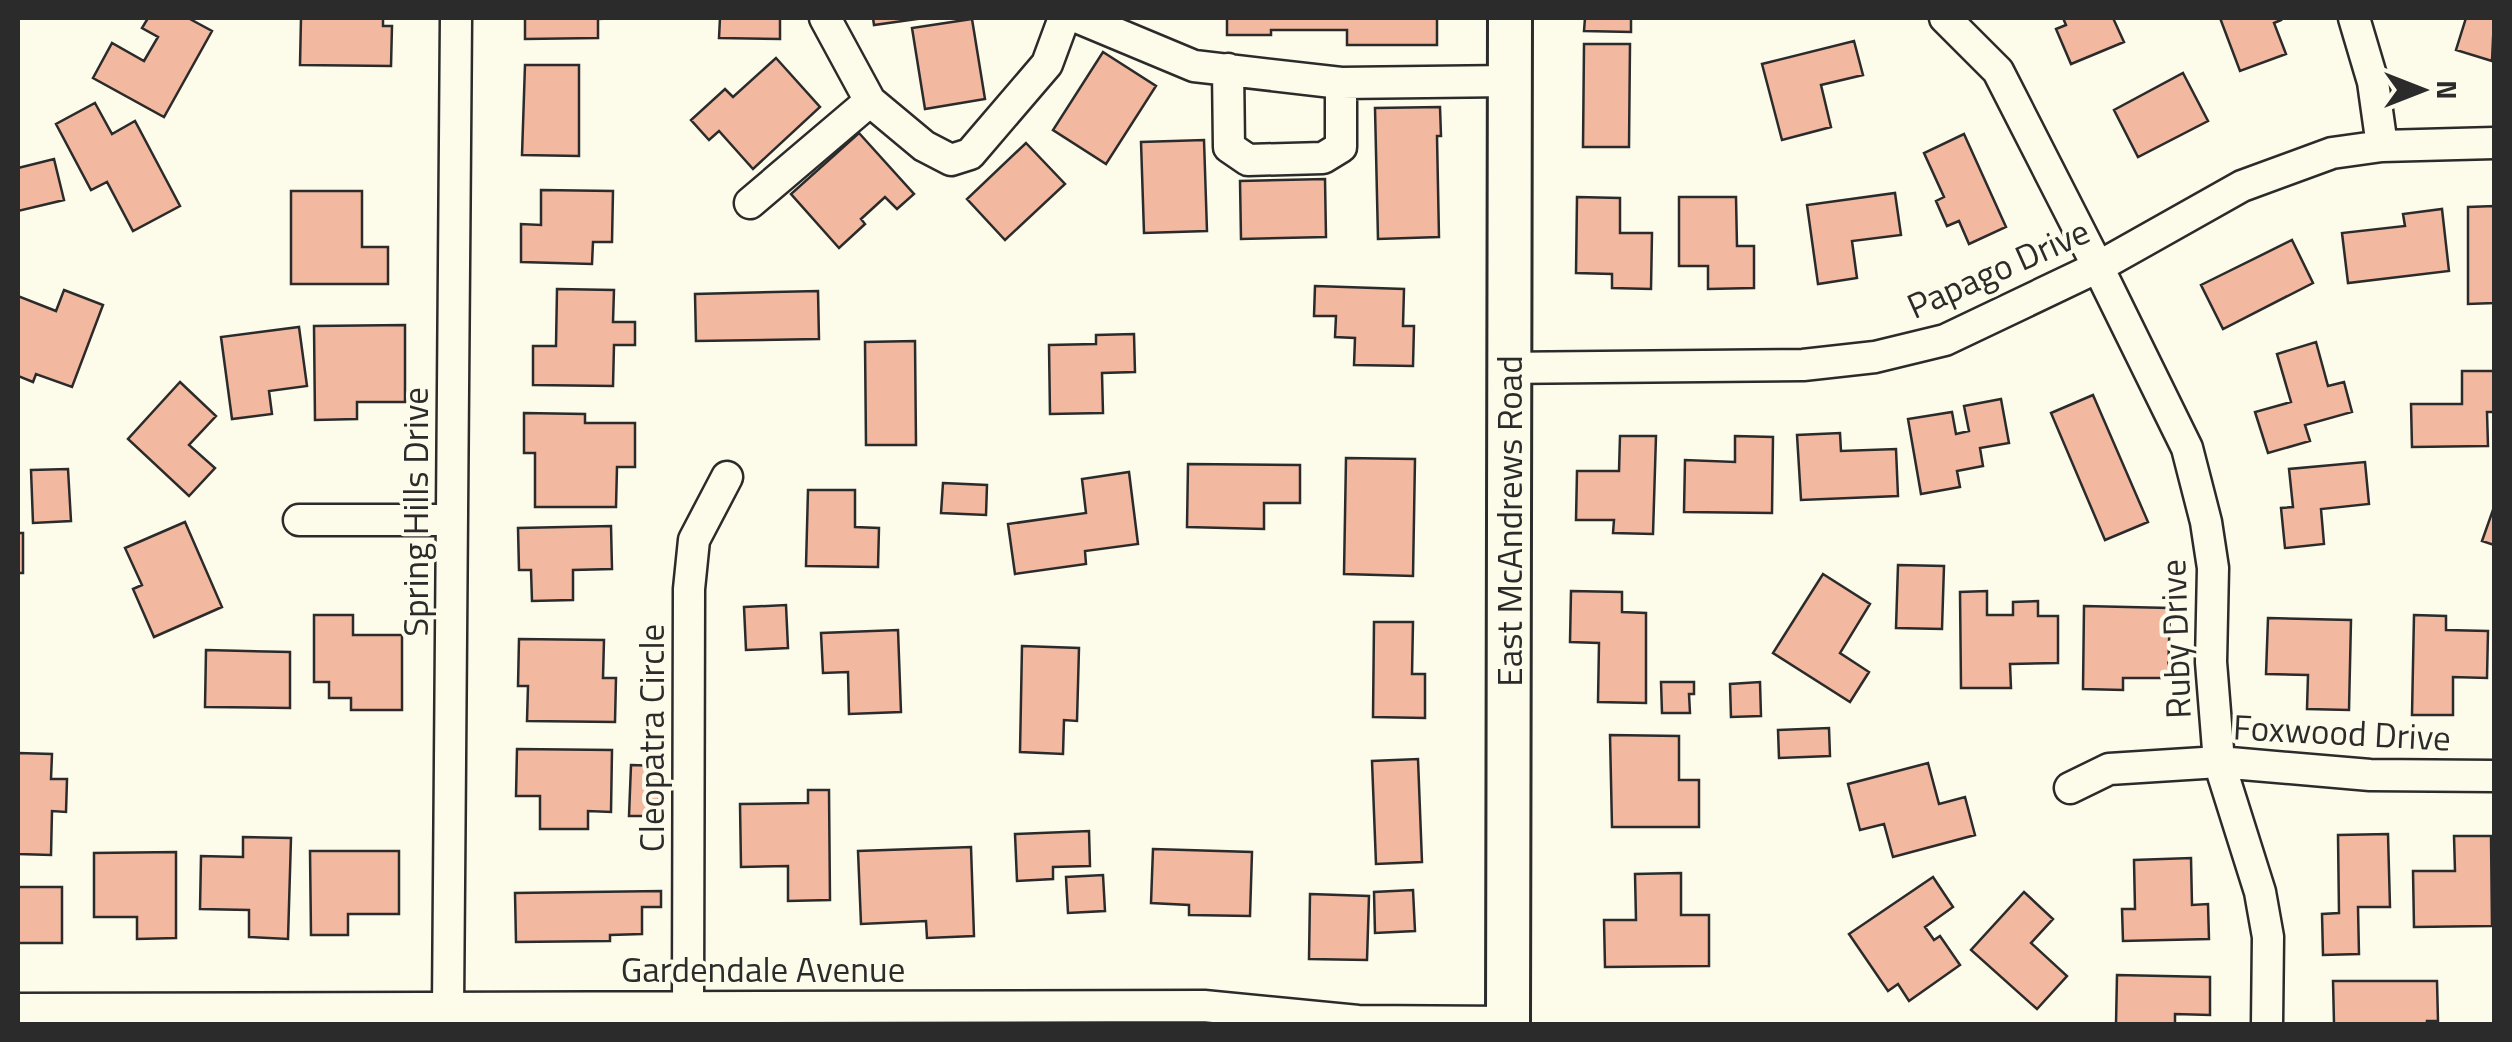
<svg xmlns="http://www.w3.org/2000/svg" width="2512" height="1042" viewBox="0 0 2512 1042" font-family="'Titillium Web',sans-serif">
<style>
.building{fill:#f2b8a0;stroke:#2b2b2b;stroke-width:2.5}
.lines{fill:none;stroke-linecap:round;stroke-linejoin:round}
.minor-casing{stroke:#2b2b2b;stroke-width:35}
.secondary-casing{stroke:#2b2b2b;stroke-width:48}
.minor{stroke:#fdfbea;stroke-width:30}
.secondary{stroke:#fdfbea;stroke-width:42}
.labels{text-anchor:middle;dominant-baseline:central;stroke-width:8;stroke-linejoin:round;paint-order:stroke}
.street-label{font-size:35px;fill:#2b2b2b;stroke:#fdfbea}
</style>
<rect width="100%" height="100%" fill="#fdfbea"/>
<!-- building -->
<path class="building" d="M148 18H188L212 31 164 117 93 78 112 43 144 61 158 37 142 28Z
M301 18H383V26H392L391 66 300 65Z
M525 18H620L598 19V38L525 39Z
M720 18H780V39L719 38Z
M873 18H924L874 25Z
M1227 18H1437V45H1347V30H1271V35H1227Z
M1585 18H1631V32L1584 31Z
M2063 18H2113L2124 42 2071 64 2056 29 2066 25Z
M2220 18H2280L2281 20 2274 23 2286 54 2240 71Z
M2466 18H2494L2492 61 2456 50Z
M972 19 985 99 925 109 912 28Z
M1854 41 1863 75 1821 85 1831 127 1782 140 1762 64Z
M1584 44H1630L1629 147H1583Z
M1103 52 1156 86 1106 164 1053 130Z
M776 58 820 107 753 169 719 131 709 140 691 120 725 89 733 97Z
M525 65H579V156L522 155Z
M2183 73 2208 121 2138 157 2114 110Z
M95 103 112 134 135 121 180 206 133 231 107 182 91 190 56 124Z
M1440 107 1441 136H1437L1439 237 1378 239 1375 108Z
M859 133 914 194 897 209 885 197 861 219 865 224 839 248 791 194Z
M1964 134 2006 227 1969 244 1959 221 1947 226 1936 201 1944 197 1924 153Z
M1204 140 1207 231 1144 233 1141 142Z
M1026 143 1065 184 1005 240 967 199Z
M54 159 64 200 18 211V168Z
M1325 179 1326 237 1241 239 1240 181Z
M541 190 613 191 612 242H593L592 264 521 262V224L541 225Z
M291 191H362V247H388V284H291Z
M1895 193 1901 235 1852 241 1857 278 1818 284 1807 205Z
M1577 197 1620 198V233H1652L1651 289 1612 288V274L1576 273Z
M1679 197H1736L1737 246H1754V288L1708 289V266H1679Z
M2494 206V303L2468 304V207Z
M2442 209 2449 271 2348 283 2342 233 2405 226 2403 214Z
M2292 240 2313 283 2223 329 2201 285Z
M1315 286 1404 289 1403 326H1414L1413 366 1354 365 1355 338 1335 337 1336 316H1314Z
M557 289 614 290 613 322H635V345H614L613 386 533 385V346H556Z
M64 290 103 305 72 387 36 374 33 382 18 376V296L56 311Z
M818 291 819 339 696 341 695 294Z
M405 325V402H357V419L315 420 314 326Z
M299 327 307 386 269 391 272 414 232 419 221 337Z
M1134 334 1135 372 1102 373 1103 413 1050 414 1049 345 1096 344V335Z
M915 341 916 445H866L865 342Z
M2316 342 2328 386 2344 382 2352 412 2305 425 2310 441 2268 453 2255 412 2291 402 2277 354Z
M2462 371H2494V412H2487L2488 446 2412 447 2411 404H2462Z
M180 382 216 416 189 445 215 468 189 496 128 439Z
M2093 395 2148 522 2105 540 2051 413Z
M2001 399 2009 443 1980 448 1983 466 1957 471 1960 487 1921 494 1908 419 1952 412 1956 434 1969 431 1964 406Z
M524 413 585 414V423H635V467H617L616 507H535V453H524Z
M1840 433 1841 451 1896 449 1898 496 1801 500 1797 435Z
M1620 436H1656L1653 534 1613 533 1614 520H1576L1577 471H1619Z
M1735 436 1773 437 1772 513 1684 512 1685 460 1735 462Z
M1346 458 1415 459 1413 576 1344 574Z
M2365 462 2369 504 2321 509 2324 544 2285 548 2281 508 2293 507 2289 469Z
M1188 464 1300 465V503H1264V529L1187 527Z
M68 469 71 521 33 523 31 470Z
M1129 472 1138 544 1085 551 1086 564 1015 574 1008 524 1086 513 1082 479Z
M943 483 987 485 986 515 941 513Z
M808 490H855V527L879 528 878 567 806 566Z
M2494 507V545L2482 541Z
M185 522 222 607 154 637 133 589 142 585 125 548Z
M611 526 612 569 573 570V600L532 601 531 570H519L518 528Z
M18 533H23V573H18Z
M1898 565 1944 566 1942 629 1896 628Z
M1823 574 1870 604 1840 653 1869 672 1850 702 1773 653Z
M1571 591 1622 592V612L1646 613V703L1598 702 1599 643 1570 642Z
M1987 591V615H2013V602L2038 601V616H2058V663L2010 664 2011 688H1961L1960 592Z
M786 605 788 648 746 650 744 607Z
M2084 606 2170 608 2168 678H2123V690L2083 689Z
M314 615H353V635H402V710H351V698H329V682H314Z
M2414 615 2446 616V630L2488 631 2487 678 2453 677V715H2412Z
M2268 618 2351 620 2349 710 2307 709 2308 675 2266 674Z
M1374 622H1413L1412 674H1425V718L1373 717Z
M898 630 901 712 849 714 848 672 823 673 821 633Z
M519 639 604 640 603 678H616L615 722 527 721 528 686H518Z
M1022 646 1079 648 1077 721 1064 720 1063 754 1020 752Z
M206 650 290 652V708L205 707Z
M1661 682H1694V694H1689L1690 713H1662Z
M1760 682 1761 716 1731 717 1730 684Z
M1829 728 1830 756 1779 758 1778 730Z
M1610 735 1679 736V780H1699V827H1612Z
M517 749 612 750 611 812 588 811V829H540V796H516Z
M18 753 52 754 51 779H67L66 812 52 811 51 855 18 854Z
M1418 759 1422 862 1376 864 1372 761Z
M1928 763 1939 804 1965 797 1975 835 1893 857 1884 824 1860 830 1848 784Z
M631 765 660 766 658 816H629Z
M808 790H829L830 900 788 901V866L741 867 740 804 808 803Z
M1089 831 1090 866 1053 867V879L1017 881 1015 834Z
M2388 834 2390 907H2358L2359 954 2323 955 2322 914 2339 913 2338 835Z
M2454 836H2491L2492 926 2414 927 2413 871H2455Z
M243 837 291 838 288 939 249 937V910L200 909 201 856 243 857Z
M971 847 974 936 927 938 926 921 861 924 858 851Z
M1153 849 1252 852 1250 916 1189 915V905L1151 903Z
M310 851H399V914H348V935H311Z
M176 852V938L137 939V917H94V853Z
M2191 858 2192 905 2208 904 2209 939 2123 941 2122 909H2135L2134 860Z
M1681 873V915H1709V966L1605 967 1604 920H1636L1635 874Z
M1103 875 1105 911 1068 913 1066 877Z
M1933 877 1953 907 1925 927 1934 940 1940 936 1960 965 1909 1001 1898 984 1888 991 1849 934Z
M18 887H62V943H18Z
M1413 890 1415 931 1375 933 1374 892Z
M661 891V907H642V934L610 935V941L516 942 515 893Z
M2024 892 2053 919 2031 943 2067 976 2037 1009 1971 950Z
M1310 894 1369 896 1367 960 1309 959Z
M2117 975 2210 977V1015L2175 1014V1024H2116Z
M2333 981H2437L2438 1021H2427V1024L2334 1023Z"/>
<g class="lines">
<defs>
<path id="minor" d="M825 18 870 101 924 146 951 160 970 154 1047 64 1064 18
M1079 18 1194 66 1341 83 1510 81
M1945 18 1998 71 2098 267 2187 448 2206 522 2213 568 2211 662 2219 762 2260 892 2268 937 2267 1024
M2354 18 2373 82 2382 146
M1228 69 1229 147 1248 160 1323 158 1341 147V83
M750 203 870 101
M1510 368 1803 365 1875 357 1945 340 2098 267 2242 186 2332 153 2382 146 2494 143
M299 520H452
M2070 788 2109 769 2219 762 2370 775 2494 776
M688 1007 689 589 694 540 727 477
M448 1008 456 18
M18 1009 1204 1006 1358 1021 1508 1022"/>
<path id="secondary" d="M1508 1024 1510 18"/>
</defs>
<!-- minor casing -->
<use href="#minor" class="minor-casing"/>
<!-- secondary casing -->
<use href="#secondary" class="secondary-casing"/>
<!-- minor -->
<use href="#minor" class="minor"/>
<!-- secondary -->
<use href="#secondary" class="secondary"/>
</g>
<g class="labels">
<!-- street labels -->
<g class="street-label">
<text transform="translate(1998 268) rotate(-24)">Papago Drive</text>
<text transform="translate(415 512) rotate(-90)">Spring Hills Drive</text>
<text transform="translate(1509 521) rotate(-90)">East McAndrews Road</text>
<text transform="translate(2175 639) rotate(-92)">Ruby Drive</text>
<text transform="translate(2342 732) rotate(3)">Foxwood Drive</text>
<text transform="translate(651 738) rotate(-90)">Cleopatra Circle</text>
<text x="763" y="969">Gardendale Avenue</text>
</g>
</g>
<!-- border -->
<rect width="2512" height="1042" fill="none" stroke="#2b2b2b" stroke-width="40"/>
<!-- north arrow -->
<g transform="translate(2422 90) rotate(90)" stroke="#fdfbea" stroke-width="8" paint-order="stroke">
<path d="M0-8L18 38L0 25L-18 38Z" fill="#2b2b2b"/>
<text y="-15" font-size="28" font-weight="bold" text-anchor="middle" fill="#2b2b2b">N</text>
</g>
</svg>
